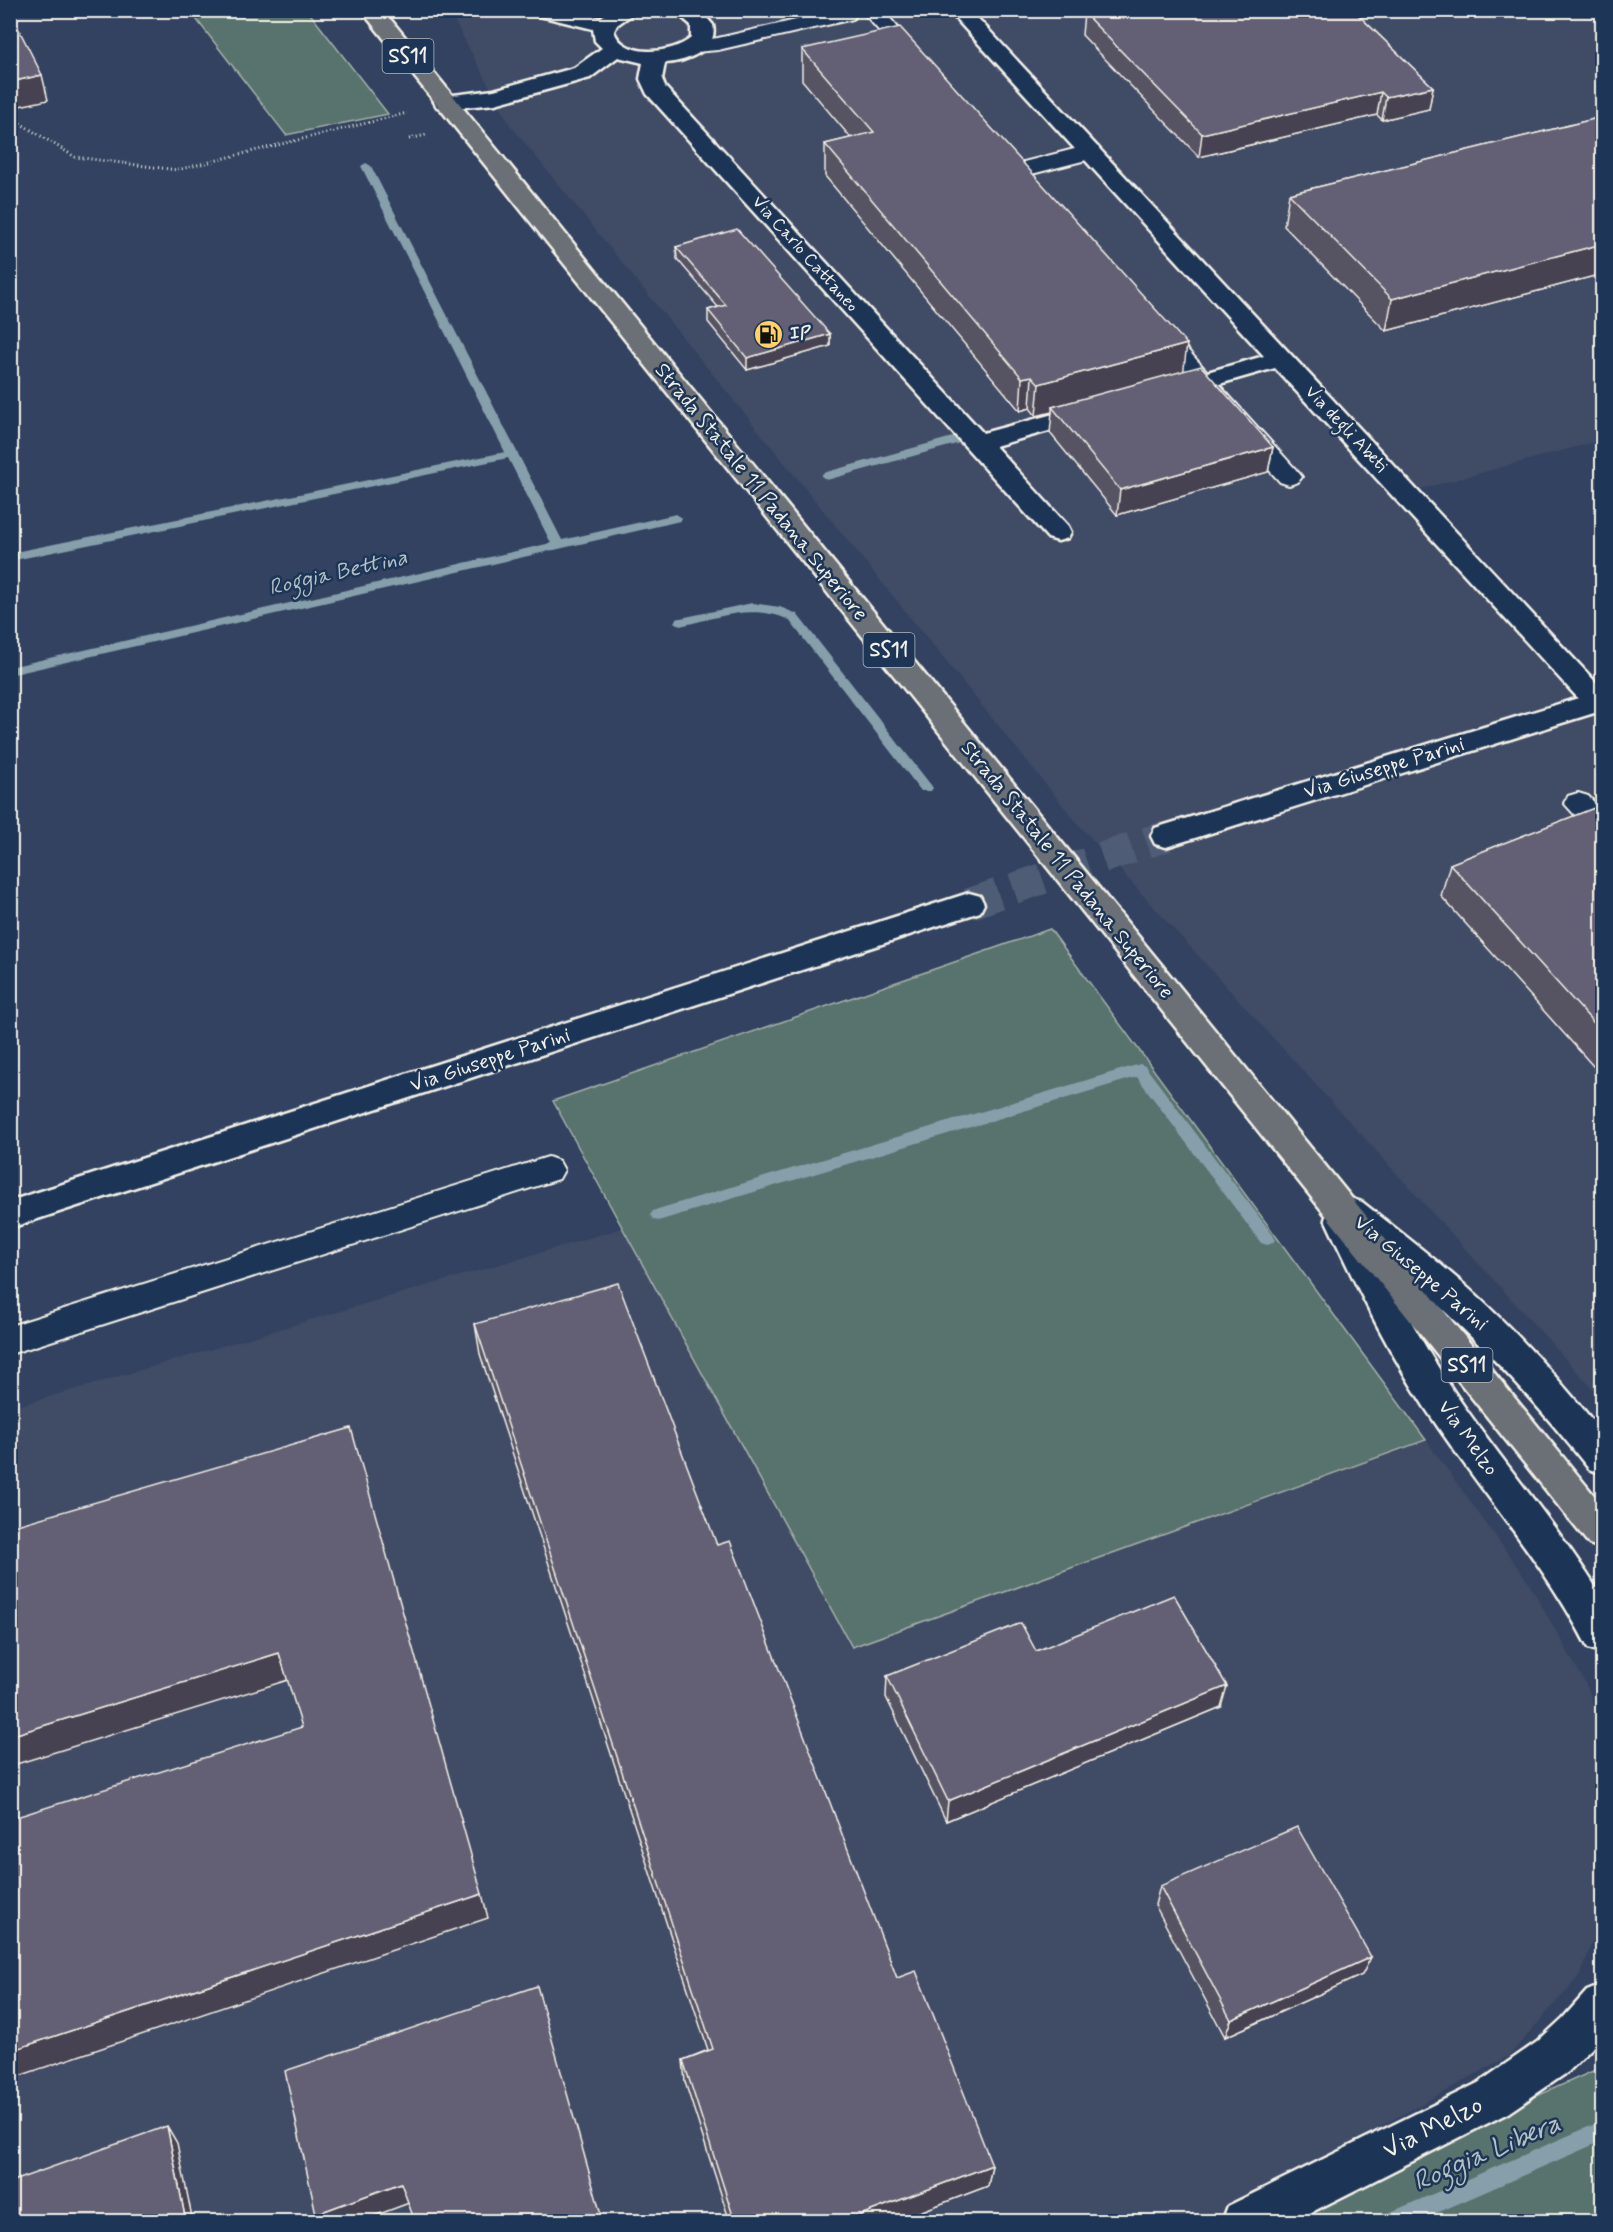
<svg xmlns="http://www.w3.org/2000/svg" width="1613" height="2232" viewBox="0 0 1613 2232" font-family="Mynerve,sans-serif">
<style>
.built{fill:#414b66}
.green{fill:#59726e;stroke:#a6b2ab;stroke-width:1.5}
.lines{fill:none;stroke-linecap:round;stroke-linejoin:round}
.stream{fill:#869fab;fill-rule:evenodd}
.tertiary-tunnel{stroke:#4f5c74;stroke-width:31;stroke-dasharray:31 16;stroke-linecap:butt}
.service-casing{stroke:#f4f1e8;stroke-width:4}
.minor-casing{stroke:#f4f1e8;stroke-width:5}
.tertiary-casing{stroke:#f4f1e8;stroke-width:5}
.primary-casing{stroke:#f4f1e8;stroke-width:5}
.path{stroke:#f4f1e8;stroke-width:3;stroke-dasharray:1 3;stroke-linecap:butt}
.service{fill:#1d3557;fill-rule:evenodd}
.minor{fill:#1d3557;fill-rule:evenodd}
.tertiary{fill:#1d3557;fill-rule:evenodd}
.primary{fill:#6b6f75;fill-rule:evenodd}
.wall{fill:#565264;stroke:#f4f1e8;stroke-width:1.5}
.shaded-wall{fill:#464251;stroke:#f4f1e8;stroke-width:1.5}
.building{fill:#645f74;stroke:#f4f1e8;stroke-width:1.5}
.labels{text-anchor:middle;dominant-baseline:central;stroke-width:5;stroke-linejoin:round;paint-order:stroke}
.far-street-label{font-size:18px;fill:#f4f1e8;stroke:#1d3557}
.far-poi-label{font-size:18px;font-weight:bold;fill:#f4f1e8;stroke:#1d3557;text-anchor:start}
.shield{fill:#1d3557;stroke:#b4b9bc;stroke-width:1.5}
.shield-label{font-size:20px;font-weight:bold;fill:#f4f1e8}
.street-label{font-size:21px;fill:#f4f1e8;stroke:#1d3557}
.water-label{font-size:22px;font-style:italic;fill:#b4c1c4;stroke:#1d3557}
.near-street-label{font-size:26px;fill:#f4f1e8;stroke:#1d3557}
.near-water-label{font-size:27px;font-style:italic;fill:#b4c1c4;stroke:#1d3557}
</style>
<rect width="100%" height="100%" fill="#324260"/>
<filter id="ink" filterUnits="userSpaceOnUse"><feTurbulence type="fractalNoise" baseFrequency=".0167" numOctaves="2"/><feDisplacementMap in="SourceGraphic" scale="12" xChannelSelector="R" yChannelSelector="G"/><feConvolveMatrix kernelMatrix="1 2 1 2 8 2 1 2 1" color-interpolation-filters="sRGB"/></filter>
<g filter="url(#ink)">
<!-- built -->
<path class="built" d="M449 11H1602V440L1399 495 1602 717V1399L1078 824 510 125Z
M623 1228 852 1647 1426 1440 1529 1583 1588 1688 1602 1736V1914L1581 1974 1509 2056 1209 2221 11 2222V1408Z"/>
<!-- green -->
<path class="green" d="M190 11H308L388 114 286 135Z
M1050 929 1426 1440 852 1647 553 1101Z
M1602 2067V2221L1258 2222 1278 2212Z"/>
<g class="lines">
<!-- stream -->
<path class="stream" d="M366 163 371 166 562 540 676 514 682 518 680 521 10 675V667L551 543 508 458 10 561V553L505 452 361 166Z
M956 436 960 437V443L827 480 821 476 823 473Z
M752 603 780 607 797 614 931 785 933 788 931 791H921L789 620C753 603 716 618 680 626L674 622 676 619Z
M1140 1064 1145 1066 1273 1235 1275 1239 1273 1243 1267 1245 1261 1243 1137 1077 658 1221 653 1219 650 1215 653 1211 658 1209Z
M1602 2121V2141L1416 2222H1381L1384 2215Z"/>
<!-- tertiary-tunnel -->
<path class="tertiary-tunnel" d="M969 904 1166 836"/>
<defs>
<path id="service" d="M839 10 853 11 856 15 853 19 718 50 695 52 688 50 685 46 688 42 718 38Z
M861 10H883L923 57 926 61 923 65 916 67 909 65Z
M1090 145 1098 147 1101 152 1098 157 1016 178 1008 176 1005 171 1008 166Z
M1157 323 1165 325 1298 472 1302 477 1298 482 1289 485 1280 482 1149 335 1145 330 1149 325Z
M1578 793 1588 796 1602 810V837L1592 834 1564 803 1568 796Z
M548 1157 559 1161 564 1170 559 1179 10 1354V1326Z"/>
<path id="minor" d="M534 10H571L600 18 611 10H638L617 25 614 31C623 59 673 54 691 38V25L673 10 701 11 713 25C719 50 685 62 665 63L662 79 665 87 983 433 1094 403 1103 406 1107 411 1103 416 995 446 1068 526 1071 532 1068 538 1058 541 1048 538 647 94 640 79 643 63 618 57 590 78 495 104 445 109 437 107 434 102 437 97 494 90 574 68 602 48 595 41 593 29 536 15Z
M948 10H970L1602 689V710L1588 709 1275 368 1167 399 1158 396 1154 391 1158 386 1264 356Z"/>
<path id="tertiary" d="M1598 692 1602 694V716L1594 713 1166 847 1155 844 1151 836 1155 828Z
M969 893 980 896 984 904 980 912 10 1228V1201Z
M1350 1198 1362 1202C1398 1230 1434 1258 1468 1288 1517 1332 1561 1381 1602 1432V1474L1589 1469C1525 1388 1455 1315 1374 1250 1400 1304 1429 1356 1463 1405 1508 1469 1559 1528 1600 1594L1602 1599V1653L1588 1648C1547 1568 1489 1501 1438 1427 1393 1362 1358 1290 1325 1219L1330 1209 1335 1208 1338 1202Z
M1602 1985V2038L1568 2072 1508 2113 1292 2222H1222L1228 2206 1478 2083 1537 2042 1563 2018 1587 1991Z"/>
<path id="primary" d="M361 10H383L1602 1505V1548L1589 1544Z"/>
</defs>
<!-- service casing -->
<use href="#service" class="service-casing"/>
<!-- minor casing -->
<use href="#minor" class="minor-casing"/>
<!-- tertiary casing -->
<use href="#tertiary" class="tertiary-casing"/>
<!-- primary casing -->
<use href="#primary" class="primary-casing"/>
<!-- path -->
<path class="path" d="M10 117 75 157 177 170 407 113
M409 139 426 135"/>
<!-- service -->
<use href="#service" class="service"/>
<!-- minor -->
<use href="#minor" class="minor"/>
<!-- tertiary -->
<use href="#tertiary" class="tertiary"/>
<!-- primary -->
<use href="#primary" class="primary"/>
</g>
<!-- wall -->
<path class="wall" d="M1086 10H1353L1433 87 1429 109 1382 120 1377 115 1199 157 1082 35 1084 13 1088 12Z
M802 49 1273 447 1268 472 1117 515 1050 433 1052 412 1036 416 1030 408 1020 411 825 176V144L851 138 802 80Z
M1602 117V274L1386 331 1284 226 1289 194Z
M676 247 830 334V346L747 370 708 322V310L718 307 677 259Z
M1602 805V1076L1441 896 1450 864Z
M475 1324 717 1545 897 1978 992 2165 988 2186 893 2222H730L685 2082 683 2060 708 2050 480 1354Z
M1036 1651 1221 1707 946 1821 886 1697 887 1676Z
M1160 1886 1371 1957 1362 1975 1225 2037 1155 1905Z"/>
<!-- shaded-wall -->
<path class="shaded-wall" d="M42 75 48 100 10 108V82Z
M1433 87 1429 109 1382 120 1386 97Z
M1381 92 1377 115 1199 157 1202 134Z
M1602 244V274L1386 331 1392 299Z
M830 334V346L747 370V358Z
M1187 344 1183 376 1052 407V412L1036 416 1039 384Z
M1032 376 1030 408 1020 411 1022 378Z
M1273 447 1268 472 1117 515 1120 490Z
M279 1653 288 1680 10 1766V1736Z
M1227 1686 1221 1707 946 1821 948 1801Z
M482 1894 488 1918 10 2079V2051Z
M1371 1957 1362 1975 1225 2037 1231 2020Z
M167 2126 177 2143 193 2222H186Z
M992 2165 988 2186 893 2222H842Z
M401 2183 409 2203 358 2222H320L316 2214Z"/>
<!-- building -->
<path class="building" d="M1094 10H1353L1433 87 1386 97 1381 92 1202 134 1084 13Z
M10 12 42 75 10 82Z
M900 27 1187 344 1039 384 1032 376 1022 378 825 144 874 132 802 49Z
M1602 117V244L1392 299 1289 194Z
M737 229 830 334 747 358 708 310 726 305 676 247Z
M1201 366 1273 447 1120 490 1052 407Z
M1602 805V1032L1450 864Z
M618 1283 717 1545 730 1541 897 1978 916 1971 992 2165 842 2222H735L683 2060 713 2049 475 1324Z
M351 1428 482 1894 10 2051V1819L302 1727 279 1653 10 1736V1527Z
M1174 1595 1227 1686 948 1801 887 1676 1021 1623 1036 1651Z
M1297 1827 1371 1957 1231 2020 1160 1886Z
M537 1986 603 2222H415L401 2183 316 2214 285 2071Z
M167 2126 186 2222H10V2182Z"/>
</g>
<!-- icons -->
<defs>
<symbol id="fuel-disc" viewBox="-11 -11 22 22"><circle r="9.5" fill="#ffd166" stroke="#1d3557"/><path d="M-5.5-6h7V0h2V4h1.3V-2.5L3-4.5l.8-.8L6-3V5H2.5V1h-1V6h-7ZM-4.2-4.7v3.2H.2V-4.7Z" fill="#111"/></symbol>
</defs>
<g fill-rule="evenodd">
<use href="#fuel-disc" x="752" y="318" width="33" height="33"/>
</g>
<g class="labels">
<!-- far-street labels -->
<g class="far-street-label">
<text transform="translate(805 254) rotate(48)">Via Carlo Cattaneo</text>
<text transform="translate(1346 429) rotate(47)">Via degli Abeti</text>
</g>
<!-- far-poi labels -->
<g class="far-poi-label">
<text x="790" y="334">IP</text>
</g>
<!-- shield labels -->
<g class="shield">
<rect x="382.5" y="39" width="51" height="34" rx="4.5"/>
<rect x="863.5" y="633" width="51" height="34" rx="4.5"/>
<rect x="1441.5" y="1348" width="51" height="34" rx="4.5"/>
</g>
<g class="shield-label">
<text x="408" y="56">SS11</text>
<text x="889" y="650">SS11</text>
<text x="1467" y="1365">SS11</text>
</g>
<!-- street labels -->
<g class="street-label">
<text transform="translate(761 492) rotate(51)">Strada Statale 11 Padana Superiore</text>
<text transform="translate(1384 768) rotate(-17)">Via Giuseppe Parini</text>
<text transform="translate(1067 870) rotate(51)">Strada Statale 11 Padana Superiore</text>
<text transform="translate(490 1060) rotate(-18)">Via Giuseppe Parini</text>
<text transform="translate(1421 1273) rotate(40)">Via Giuseppe Parini</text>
<text transform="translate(1468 1438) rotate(54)">Via Melzo</text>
</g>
<!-- water labels -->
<g class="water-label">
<text transform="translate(338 573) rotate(-13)">Roggia Bettina</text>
</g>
<!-- near-street labels -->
<g class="near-street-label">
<text transform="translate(1433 2128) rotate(-27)">Via Melzo</text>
</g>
<!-- near-water labels -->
<g class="near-water-label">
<text transform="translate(1487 2153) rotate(-23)">Roggia Libera</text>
</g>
</g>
<!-- margin -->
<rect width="1613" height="2232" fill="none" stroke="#1d3557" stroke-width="36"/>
<rect x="18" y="18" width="1577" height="2196" fill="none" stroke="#f4f1e8" stroke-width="2" filter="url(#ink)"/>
</svg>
